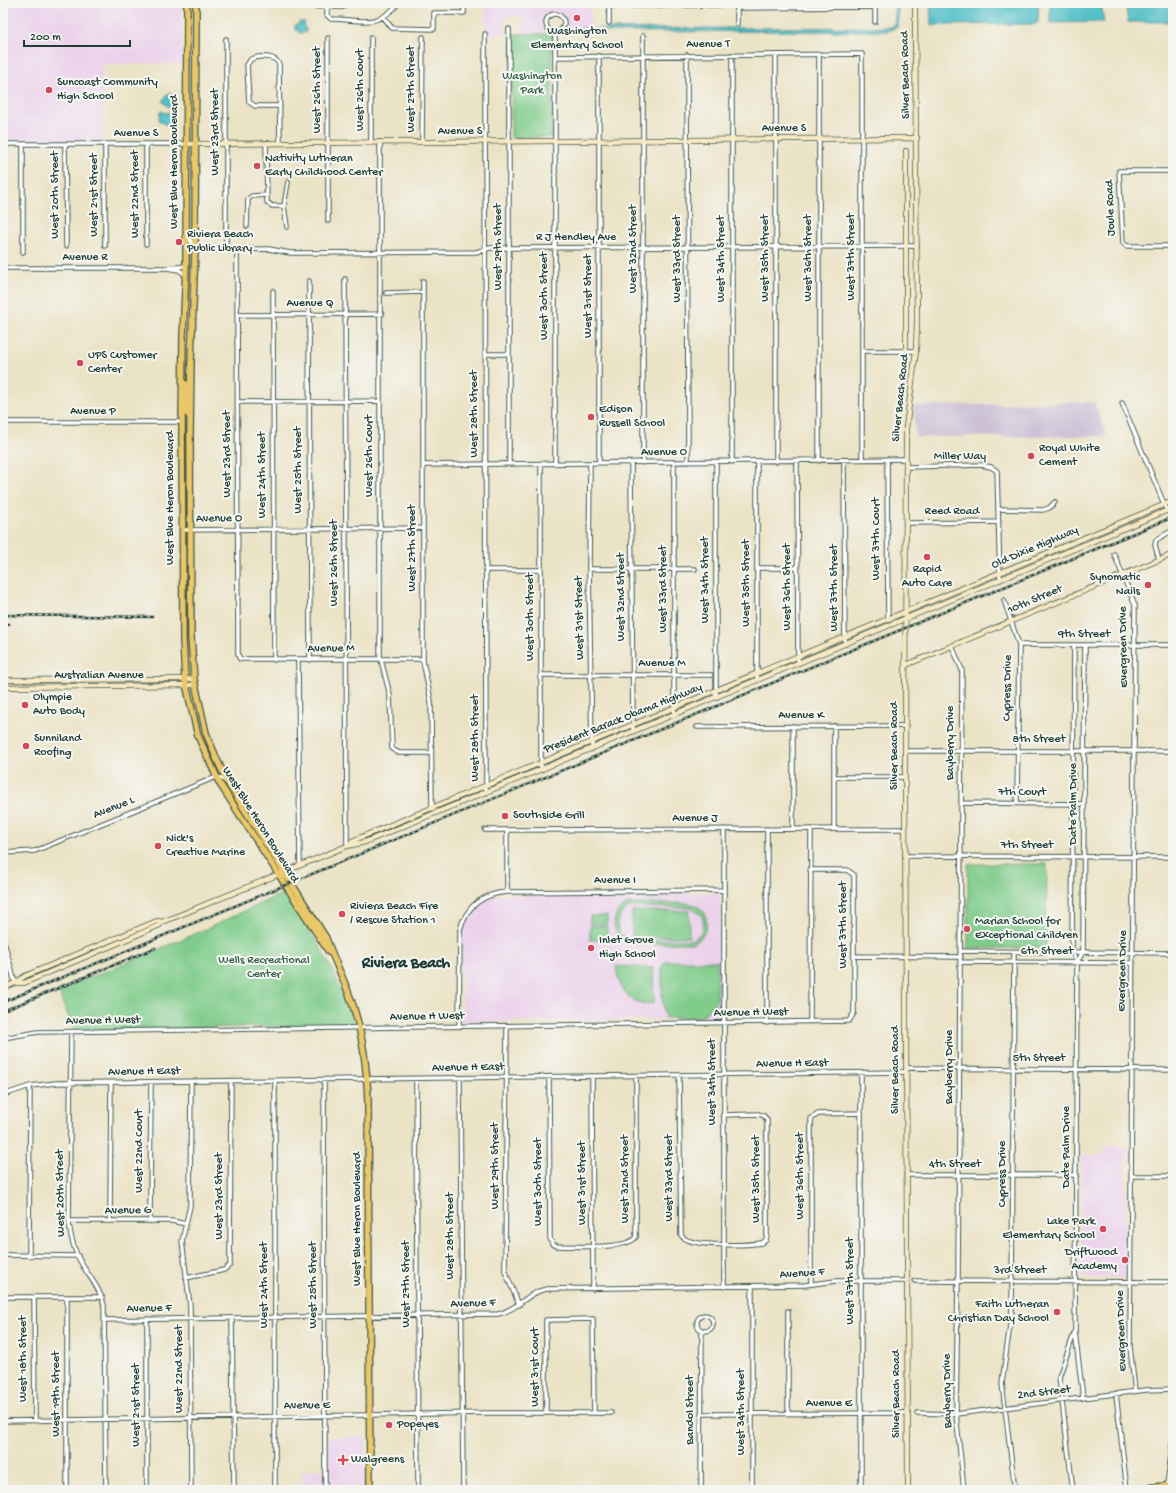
<svg xmlns="http://www.w3.org/2000/svg" width="1176" height="1493" viewBox="0 0 1176 1493" font-family="'Gochi Hand',sans-serif">
<style>
.built{fill:#ebd1eb}
.industrial{fill:#cbbfd5}
.green{fill:#80cc8b;stroke:#508460;fill-rule:evenodd}
.water{fill:#52c0c8;stroke:#387e7e}
.lines{fill:none;stroke-linecap:round;stroke-linejoin:round}
.street-casing{stroke:#3e564a;stroke-width:5.5}
.secondary-casing{stroke:#3e564a;stroke-width:6}
.primary-casing{stroke:#3e564a;stroke-width:8}
.street{stroke:#fff;stroke-width:3.5}
.secondary{stroke:#f7e9c3;stroke-width:4.5}
.primary{stroke:#eac769;stroke-width:5.5}
.rail-casing{stroke:#1f3d34;stroke-width:2.5}
.rail{stroke:#f6f6f2;stroke-width:1;stroke-dasharray:3;stroke-linecap:butt}
.poi-dot{fill:#d1495b;stroke:#f6f6f2;stroke-width:1.5}
.labels{text-anchor:middle;dominant-baseline:central;stroke-width:4;stroke-linejoin:round;paint-order:stroke}
.poi-label{font-size:12px;fill:#1f3d34;stroke:#f6f6f2;text-anchor:start}
.street-label{font-size:12px;fill:#1f3d34;stroke:#f6f6f2}
.park-label{font-size:12px;fill:#37614a;stroke:#f6f6f2}
.district-label{font-size:16px;font-weight:bold;fill:#1f3d34;stroke:#f6f6f2}
</style>
<rect width="100%" height="100%" fill="#f6f6f2"/>
<filter id="ink" filterUnits="userSpaceOnUse"><feTurbulence type="fractalNoise" baseFrequency=".025" numOctaves="2"/><feDisplacementMap in="SourceGraphic" scale="8" xChannelSelector="R" yChannelSelector="G"/><feConvolveMatrix kernelMatrix="1 2 1 2 8 2 1 2 1" color-interpolation-filters="sRGB"/></filter>
<filter id="wash" filterUnits="userSpaceOnUse"><feTurbulence type="fractalNoise" baseFrequency=".012" numOctaves="4" result="noise"/><feDisplacementMap in="SourceGraphic" scale="16" xChannelSelector="R" yChannelSelector="G"/><feGaussianBlur stdDeviation="0.9" result="paint"/><feColorMatrix in="noise" values="0 0 0 0 0 0 0 0 0 0 0 0 0 0 0 0 0 1.4 0 .05"/><feComposite in="paint" operator="in"/></filter>
<g filter="url(#wash)">
<rect width="100%" height="100%" fill="#ebe3c6"/>
<!-- built -->
<path class="built" d="M3 3H182V64H102L103 140H3Z
M485 3H590V33L561 34 565 27 566 22 563 15 557 12H551L546 15 543 21 544 28 548 34H518L523 29 525 24 524 20 520 16H509L505 22V34H485Z
M720 893V1016L717 1019 462 1022 461 934 464 923 475 906 494 895Z
M1103 1147H1126L1125 1278H1081V1155H1103Z
M327 1437H366V1490H303L302 1470 327 1469Z"/>
<!-- industrial -->
<path class="industrial" d="M1094 402 1107 436 915 437 914 406Z"/>
<!-- green -->
<path class="green" d="M512 34H552V137L511 138Z
M968 864H1047L1046 948H968Z
M285 892C314 936 336 969 353 1021L350 1025 74 1030 58 991 204 930Z
M687 903C710 905 714 934 693 943L631 944C610 939 608 912 628 904ZM631 907 692 908 702 916C706 927 701 937 690 940H631L620 934 617 924 622 912Z
M632 911H689V937H632Z
M590 916H607V924H590Z
M590 926H607V940H590Z
M666 961H717V1001L702 1017 665 1018 662 995V966Z
M616 966 653 968 654 1003C629 1007 618 988 616 966Z"/>
<!-- water -->
<path class="water" d="M895 3H898V24L897 27 887 31 574 32V31L577 29 891 27 895 24Z
M930 3H1039L1038 22 1036 24 931 25Z
M1050 3H1101L1104 22 1053 23 1050 22Z
M1125 3H1173V22H1128Z
M299 22H305L303 28H306V32L299 33V30H295V25H299Z
M170 92 178 100 170 108 162 101Z
M162 111 165 113 169 112 173 116 172 120 167 125 159 121 160 112Z"/>
</g>
<g filter="url(#ink)">
<g class="lines">
<defs>
<path id="street" d="M299 3 306 6 327 7V15L331 19C362 19 375 30 399 3
M737 3V24
M609 6 720 5
M327 7H343L348 3
M737 8 875 7
M546 23a9 9 0 1 1 18 0a9 9 0 1 1-18 0Z
M384 18 392 28 434 29V13H464V3
M875 22V3
M609 23V3
M555 32V464
M485 34 486 793
M643 36V463
M328 38V221
M371 38V142
M819 54V461
M687 55 688 462
M732 55V462
M776 55V462
M599 56V463
M555 57 862 54V459
M280 106H255L249 102 247 65 251 59C259 56 275 55 279 64L280 143
M380 142V656L390 695 392 749 399 753H431
M422 142 423 37
M266 143 267 202 272 206H284
M3 144H187
M23 144V252
M65 144 66 246
M146 144V244
M1173 171H1119L1123 243 1127 246H1173
M247 226 248 199 252 196 267 195
M287 227 284 206 288 182
M188 235 195 250 269 249 290 253 476 252 490 248H509L917 246
M105 246V144
M226 250V39
M237 250 238 655 240 659H423
M3 268H167L186 266
M167 268 179 270 186 275
M345 279 347 846
M309 281 310 660
M423 281V661L431 701 432 809
M273 291 274 660
M386 293 423 292
M237 315 382 314
M862 351H916
M485 354H509
M238 402 380 401
M1122 403 1167 511
M3 422H182
M887 459 888 619
M844 460 845 644
M716 462V698
M757 462V680
M797 462 798 663
M590 463 589 569 592 749
M631 463 633 732
M674 463V715
M509 464V29
M541 464V770
M423 465 906 459
M906 467 981 465 991 467 997 471 1000 580
M999 509 1043 510 1049 508 1055 502
M906 523 999 522
M183 530 423 528
M1114 554 1135 605 1130 1347 1135 1391
M1159 560 1155 545 1156 540 1173 530
M757 568H797
M589 569H695
M485 570H541
M1004 600 1019 645 1017 803
M1019 645H1173
M1074 645 1072 952 1077 962
M952 646 962 670 958 1281 956 1414 964 1490
M298 660 300 865
M541 675H711
M793 726V829
M834 726V829
M697 727 906 726
M906 751H1173
M834 777H905
M961 803 1084 804
M724 829V1287
M767 829V1023
M485 830 905 829
M3 853 35 851 216 777 222 778 226 782
M905 856 1173 857
M507 892V830
M3 938 15 983
M961 951 1173 953
M1014 952 1012 1310 1002 1383 1015 1490
M855 956 961 957
M961 962 1133 963
M810 1022 811 829
M459 1026 460 930C466 906 483 894 507 892L724 890
M507 1026 505 1271 519 1305
M71 1032 69 1224C71 1239 75 1254 83 1266 91 1279 100 1289 104 1305L106 1490
M3 1038 38 1032 849 1021 854 1013V875L847 870H810
M906 1068 1173 1070
M861 1073V1490
M679 1075 681 1235C688 1248 747 1245 762 1243L766 1240 767 1235V1120L764 1116 759 1114 723 1115
M592 1076 593 1289
M549 1077 550 1238 552 1244 557 1246C574 1246 627 1250 636 1237V1076
M460 1078 463 1490
M416 1079 418 1490
M275 1080V1490
M324 1080 325 1490
M3 1095 30 1086 56 1083 906 1072
M906 1175H1077
M1131 1176H1173
M150 1220 151 1082
M69 1221H172L186 1224
M110 1221 111 1083
M3 1255 78 1256
M29 1256 30 1086
M186 1278 224 1270 230 1265 231 1081
M915 1281 1173 1282
M811 1284V1119L818 1114 861 1113
M3 1297H102
M34 1297 35 1421
M67 1297V1490
M788 1311V1414
M697 1323a8 8 0 1 1 16 0a8 8 0 1 1-16 0Z
M232 1318 234 1490
M147 1319V1490
M105 1320 498 1314C518 1310 527 1292 547 1289L805 1285 836 1281H907
M1075 1332 1083 1398
M1116 1394 1127 1490
M546 1413V1320L593 1319 594 1413
M917 1413 956 1414 1146 1390 1173 1389
M701 1414 906 1413
M3 1421 486 1413H611
M1167 1486 1173 1438
M191 1490 190 1306 182 1241 190 1206 191 1082
M701 1490 702 1330
M752 1490V1286
M1073 1490 1059 1377 1075 1331 1077 968V962L1083 952 1085 645"/>
<path id="secondary" d="M187 144 917 138
M906 151V351
M906 665 1173 554
M3 680 194 679
M3 687 195 685
M349 845 352 841 381 829 1173 501
M15 983 25 976 157 921 161 922 175 917 347 846 365 842 1173 508
M3 988 15 983H24L160 925 161 922
M908 1490 905 777 906 428 916 351 917 322 915 3"/>
<path id="primary" d="M187 3 186 266 183 336 182 422 183 641 185 680 198 736 220 784 329 952
M196 3 195 250 191 362 190 437 191 637 194 679 206 733 218 762 229 785 326 938C333 958 343 977 350 997 363 1032 367 1066 368 1102L370 1490
M186 384 187 413 190 417
M1130 1490 1173 1485"/>
</defs>
<!-- street casing -->
<use href="#street" class="street-casing"/>
<!-- secondary casing -->
<use href="#secondary" class="secondary-casing"/>
<!-- primary casing -->
<use href="#primary" class="primary-casing"/>
<!-- street -->
<use href="#street" class="street"/>
<!-- secondary -->
<use href="#secondary" class="secondary"/>
<!-- primary -->
<use href="#primary" class="primary"/>
<defs>
<path id="rail" d="M3 615 152 617
M3 624H9
M3 1002 1173 517
M3 1011 155 948"/>
</defs>
<!-- rail casing -->
<use href="#rail" class="rail-casing"/>
<!-- rail -->
<use href="#rail" class="rail"/>
</g>
</g>
<!-- markers -->
<g class="poi-dot">
<circle cx="577" cy="18" r="4"/>
<circle cx="49" cy="90" r="4"/>
<circle cx="257" cy="166" r="4"/>
<circle cx="179" cy="242" r="4"/>
<circle cx="80" cy="363" r="4"/>
<circle cx="591" cy="417" r="4"/>
<circle cx="1031" cy="456" r="4"/>
<circle cx="927" cy="557" r="4"/>
<circle cx="1148" cy="585" r="4"/>
<circle cx="25" cy="705" r="4"/>
<circle cx="26" cy="746" r="4"/>
<circle cx="505" cy="816" r="4"/>
<circle cx="158" cy="846" r="4"/>
<circle cx="342" cy="914" r="4"/>
<circle cx="967" cy="929" r="4"/>
<circle cx="591" cy="948" r="4"/>
<circle cx="1103" cy="1229" r="4"/>
<circle cx="1125" cy="1260" r="4"/>
<circle cx="1057" cy="1312" r="4"/>
<circle cx="389" cy="1425" r="4"/>
<path d="M341 1454h4v4h4v4h-4v4h-4v-4h-4v-4h4z"/>
</g>
<g class="labels">
<!-- poi labels -->
<g class="poi-label">
<text x="577" y="32" text-anchor="middle">Washington<tspan x="577" dy="14">Elementary School</tspan></text>
<text x="57" y="83">Suncoast Community<tspan x="57" dy="14">High School</tspan></text>
<text x="265" y="159">Nativity Lutheran<tspan x="265" dy="14">Early Childhood Center</tspan></text>
<text x="187" y="235">Riviera Beach<tspan x="187" dy="14">Public Library</tspan></text>
<text x="88" y="356">UPS Customer<tspan x="88" dy="14">Center</tspan></text>
<text x="599" y="410">Edison<tspan x="599" dy="14">Russell School</tspan></text>
<text x="1039" y="449">Royal White<tspan x="1039" dy="14">Cement</tspan></text>
<text x="927" y="570" text-anchor="middle">Rapid<tspan x="927" dy="14">Auto Care</tspan></text>
<text x="1140" y="578" text-anchor="end">Synomatic<tspan x="1140" dy="14">Nails</tspan></text>
<text x="33" y="698">Olympie<tspan x="33" dy="14">Auto Body</tspan></text>
<text x="34" y="739">Sunniland<tspan x="34" dy="14">Roofing</tspan></text>
<text x="513" y="816">Southside Grill</text>
<text x="166" y="839">Nick's<tspan x="166" dy="14">Creative Marine</tspan></text>
<text x="350" y="907">Riviera Beach Fire<tspan x="350" dy="14">/ Rescue Station 1</tspan></text>
<text x="975" y="922">Marian School for<tspan x="975" dy="14">Exceptional Children</tspan></text>
<text x="599" y="941">Inlet Grove<tspan x="599" dy="14">High School</tspan></text>
<text x="1095" y="1222" text-anchor="end">Lake Park<tspan x="1095" dy="14">Elementary School</tspan></text>
<text x="1117" y="1253" text-anchor="end">Driftwood<tspan x="1117" dy="14">Academy</tspan></text>
<text x="1049" y="1305" text-anchor="end">Faith Lutheran<tspan x="1049" dy="14">Christian Day School</tspan></text>
<text x="397" y="1425">Popeyes</text>
<text x="351" y="1460">Walgreens</text>
</g>
<!-- street labels -->
<g class="street-label">
<text x="708" y="45">Avenue T</text>
<text transform="translate(906 75) rotate(-91)">Silver Beach Road</text>
<text transform="translate(412 89) rotate(-90)">West 27th Street</text>
<text transform="translate(318 90) rotate(-90)">West 26th Street</text>
<text transform="translate(361 90) rotate(-90)">West 26th Court</text>
<text x="784" y="129">Avenue S</text>
<text transform="translate(216 132) rotate(-90)">West 23rd Street</text>
<text x="460" y="132">Avenue S</text>
<text x="136" y="134">Avenue S</text>
<text transform="translate(175 162) rotate(-90)">West Blue Heron Boulevard</text>
<text transform="translate(136 194) rotate(-90)">West 22nd Street</text>
<text transform="translate(56 195) rotate(-90)">West 20th Street</text>
<text transform="translate(95 195) rotate(-90)">West 21st Street</text>
<text transform="translate(1111 208) rotate(-92)">Joule Road</text>
<text x="576" y="238">R J Hendley Ave</text>
<text transform="translate(499 247) rotate(-90)">West 29th Street</text>
<text transform="translate(634 249) rotate(-90)">West 32nd Street</text>
<text transform="translate(852 257) rotate(-90)">West 37th Street</text>
<text x="85" y="258">Avenue R</text>
<text transform="translate(766 258) rotate(-90)">West 35th Street</text>
<text transform="translate(809 258) rotate(-90)">West 36th Street</text>
<text transform="translate(678 259) rotate(-90)">West 33rd Street</text>
<text transform="translate(722 259) rotate(-90)">West 34th Street</text>
<text transform="translate(545 296) rotate(-90)">West 30th Street</text>
<text transform="translate(589 296) rotate(-90)">West 31st Street</text>
<text x="310" y="304">Avenue Q</text>
<text transform="translate(901 398) rotate(-84)">Silver Beach Road</text>
<text x="93" y="412">Avenue P</text>
<text transform="translate(475 414) rotate(-90)">West 28th Street</text>
<text x="664" y="453">Avenue O</text>
<text transform="translate(228 454) rotate(-90)">West 23rd Street</text>
<text transform="translate(370 456) rotate(-90)">West 26th Court</text>
<text x="960" y="457">Miller Way</text>
<text transform="translate(299 470) rotate(-90)">West 25th Street</text>
<text transform="translate(263 475) rotate(-90)">West 24th Street</text>
<text transform="translate(171 498) rotate(-90)">West Blue Heron Boulevard</text>
<text x="952" y="512">Reed Road</text>
<text transform="translate(219 519) rotate(-1)">Avenue O</text>
<text transform="translate(877 539) rotate(-90)">West 37th Court</text>
<text transform="translate(413 548) rotate(-90)">West 27th Street</text>
<text transform="translate(1035 548) rotate(-23)">Old Dixie Highway</text>
<text transform="translate(335 563) rotate(-90)">West 26th Street</text>
<text transform="translate(706 580) rotate(-90)">West 34th Street</text>
<text transform="translate(747 583) rotate(-90)">West 35th Street</text>
<text transform="translate(788 587) rotate(-90)">West 36th Street</text>
<text transform="translate(835 588) rotate(-90)">West 37th Street</text>
<text transform="translate(664 589) rotate(-90)">West 33rd Street</text>
<text transform="translate(622 597) rotate(-90)">West 32nd Street</text>
<text transform="translate(1035 600) rotate(-23)">10th Street</text>
<text transform="translate(531 617) rotate(-90)">West 30th Street</text>
<text transform="translate(580 618) rotate(-91)">West 31st Street</text>
<text x="1084" y="635">9th Street</text>
<text transform="translate(1124 647) rotate(-91)">Evergreen Drive</text>
<text transform="translate(331 649) rotate(-1)">Avenue M</text>
<text x="662" y="664">Avenue M</text>
<text x="99" y="676">Australian Avenue</text>
<text transform="translate(1008 688) rotate(-89)">Cypress Drive</text>
<text x="801" y="716">Avenue K</text>
<text transform="translate(623 719) rotate(-22)">President Barack Obama Highway</text>
<text transform="translate(476 738) rotate(-90)">West 28th Street</text>
<text x="1039" y="740">8th Street</text>
<text transform="translate(951 743) rotate(-90)">Bayberry Drive</text>
<text transform="translate(895 746) rotate(-90)">Silver Beach Road</text>
<text x="1022" y="793">7th Court</text>
<text transform="translate(1074 804) rotate(-90)">Date Palm Drive</text>
<text transform="translate(114 808) rotate(-22)">Avenue L</text>
<text x="695" y="819">Avenue J</text>
<text transform="translate(260 825) rotate(58)">West Blue Heron Boulevard</text>
<text x="1027" y="846">7th Street</text>
<text x="615" y="881">Avenue I</text>
<text transform="translate(844 925) rotate(-90)">West 37th Street</text>
<text x="1047" y="952">6th Street</text>
<text transform="translate(1123 971) rotate(-89)">Evergreen Drive</text>
<text transform="translate(751 1013) rotate(-1)">Avenue H West</text>
<text transform="translate(427 1017) rotate(-1)">Avenue H West</text>
<text transform="translate(103 1021) rotate(-1)">Avenue H West</text>
<text x="1039" y="1059">5th Street</text>
<text transform="translate(792 1064) rotate(-1)">Avenue H East</text>
<text transform="translate(950 1067) rotate(-90)">Bayberry Drive</text>
<text transform="translate(468 1068) rotate(-1)">Avenue H East</text>
<text transform="translate(896 1070) rotate(-90)">Silver Beach Road</text>
<text transform="translate(144 1072) rotate(-1)">Avenue H East</text>
<text transform="translate(713 1082) rotate(-90)">West 34th Street</text>
<text transform="translate(1067 1147) rotate(-90)">Date Palm Drive</text>
<text transform="translate(140 1151) rotate(-90)">West 22nd Court</text>
<text x="955" y="1165">4th Street</text>
<text transform="translate(496 1166) rotate(-90)">West 29th Street</text>
<text transform="translate(1003 1174) rotate(-90)">Cypress Drive</text>
<text transform="translate(801 1176) rotate(-90)">West 36th Street</text>
<text transform="translate(670 1178) rotate(-90)">West 33rd Street</text>
<text transform="translate(626 1179) rotate(-90)">West 32nd Street</text>
<text transform="translate(757 1179) rotate(-90)">West 35th Street</text>
<text transform="translate(539 1182) rotate(-90)">West 30th Street</text>
<text transform="translate(583 1183) rotate(-90)">West 31st Street</text>
<text transform="translate(61 1193) rotate(-91)">West 20th Street</text>
<text transform="translate(220 1196) rotate(-90)">West 23rd Street</text>
<text transform="translate(128 1211) rotate(-1)">Avenue G</text>
<text transform="translate(358 1219) rotate(-90)">West Blue Heron Boulevard</text>
<text transform="translate(451 1236) rotate(-90)">West 28th Street</text>
<text x="1020" y="1271">3rd Street</text>
<text transform="translate(802 1274) rotate(-4)">Avenue F</text>
<text transform="translate(851 1281) rotate(-90)">West 37th Street</text>
<text transform="translate(407 1284) rotate(-90)">West 27th Street</text>
<text transform="translate(265 1285) rotate(-90)">West 24th Street</text>
<text transform="translate(314 1285) rotate(-90)">West 25th Street</text>
<text transform="translate(473 1304) rotate(-2)">Avenue F</text>
<text transform="translate(149 1309) rotate(-1)">Avenue F</text>
<text transform="translate(1122 1331) rotate(-92)">Evergreen Drive</text>
<text transform="translate(24 1359) rotate(-90)">West 18th Street</text>
<text transform="translate(536 1367) rotate(-90)">West 31st Court</text>
<text transform="translate(180 1369) rotate(-90)">West 22nd Street</text>
<text transform="translate(948 1391) rotate(-91)">Bayberry Drive</text>
<text transform="translate(1044 1393) rotate(-7)">2nd Street</text>
<text transform="translate(57 1394) rotate(-90)">West 19th Street</text>
<text transform="translate(897 1394) rotate(-90)">Silver Beach Road</text>
<text x="829" y="1404">Avenue E</text>
<text transform="translate(137 1405) rotate(-90)">West 21st Street</text>
<text transform="translate(307 1406) rotate(-1)">Avenue E</text>
<text transform="translate(691 1410) rotate(-90)">Bandol Street</text>
<text transform="translate(742 1412) rotate(-90)">West 34th Street</text>
</g>
<!-- park labels -->
<g class="park-label">
<text x="532" y="77">Washington<tspan x="532" dy="14">Park</tspan></text>
<text x="264" y="961">Wells Recreational<tspan x="264" dy="14">Center</tspan></text>
</g>
<!-- district labels -->
<g class="district-label">
<text x="406" y="964">Riviera Beach</text>
</g>
</g>
<!-- margin -->
<rect width="1176" height="1493" fill="none" stroke="#f6f6f2" stroke-width="16"/>
<!-- scale -->
<path d="M24 40v6h106v-6" fill="none" stroke="#1f3d34" stroke-width="2"/>
<text x="30" y="40" font-size="12" fill="#1f3d34" stroke="#f6f6f2" stroke-width="3" paint-order="stroke">200 m</text>
</svg>
